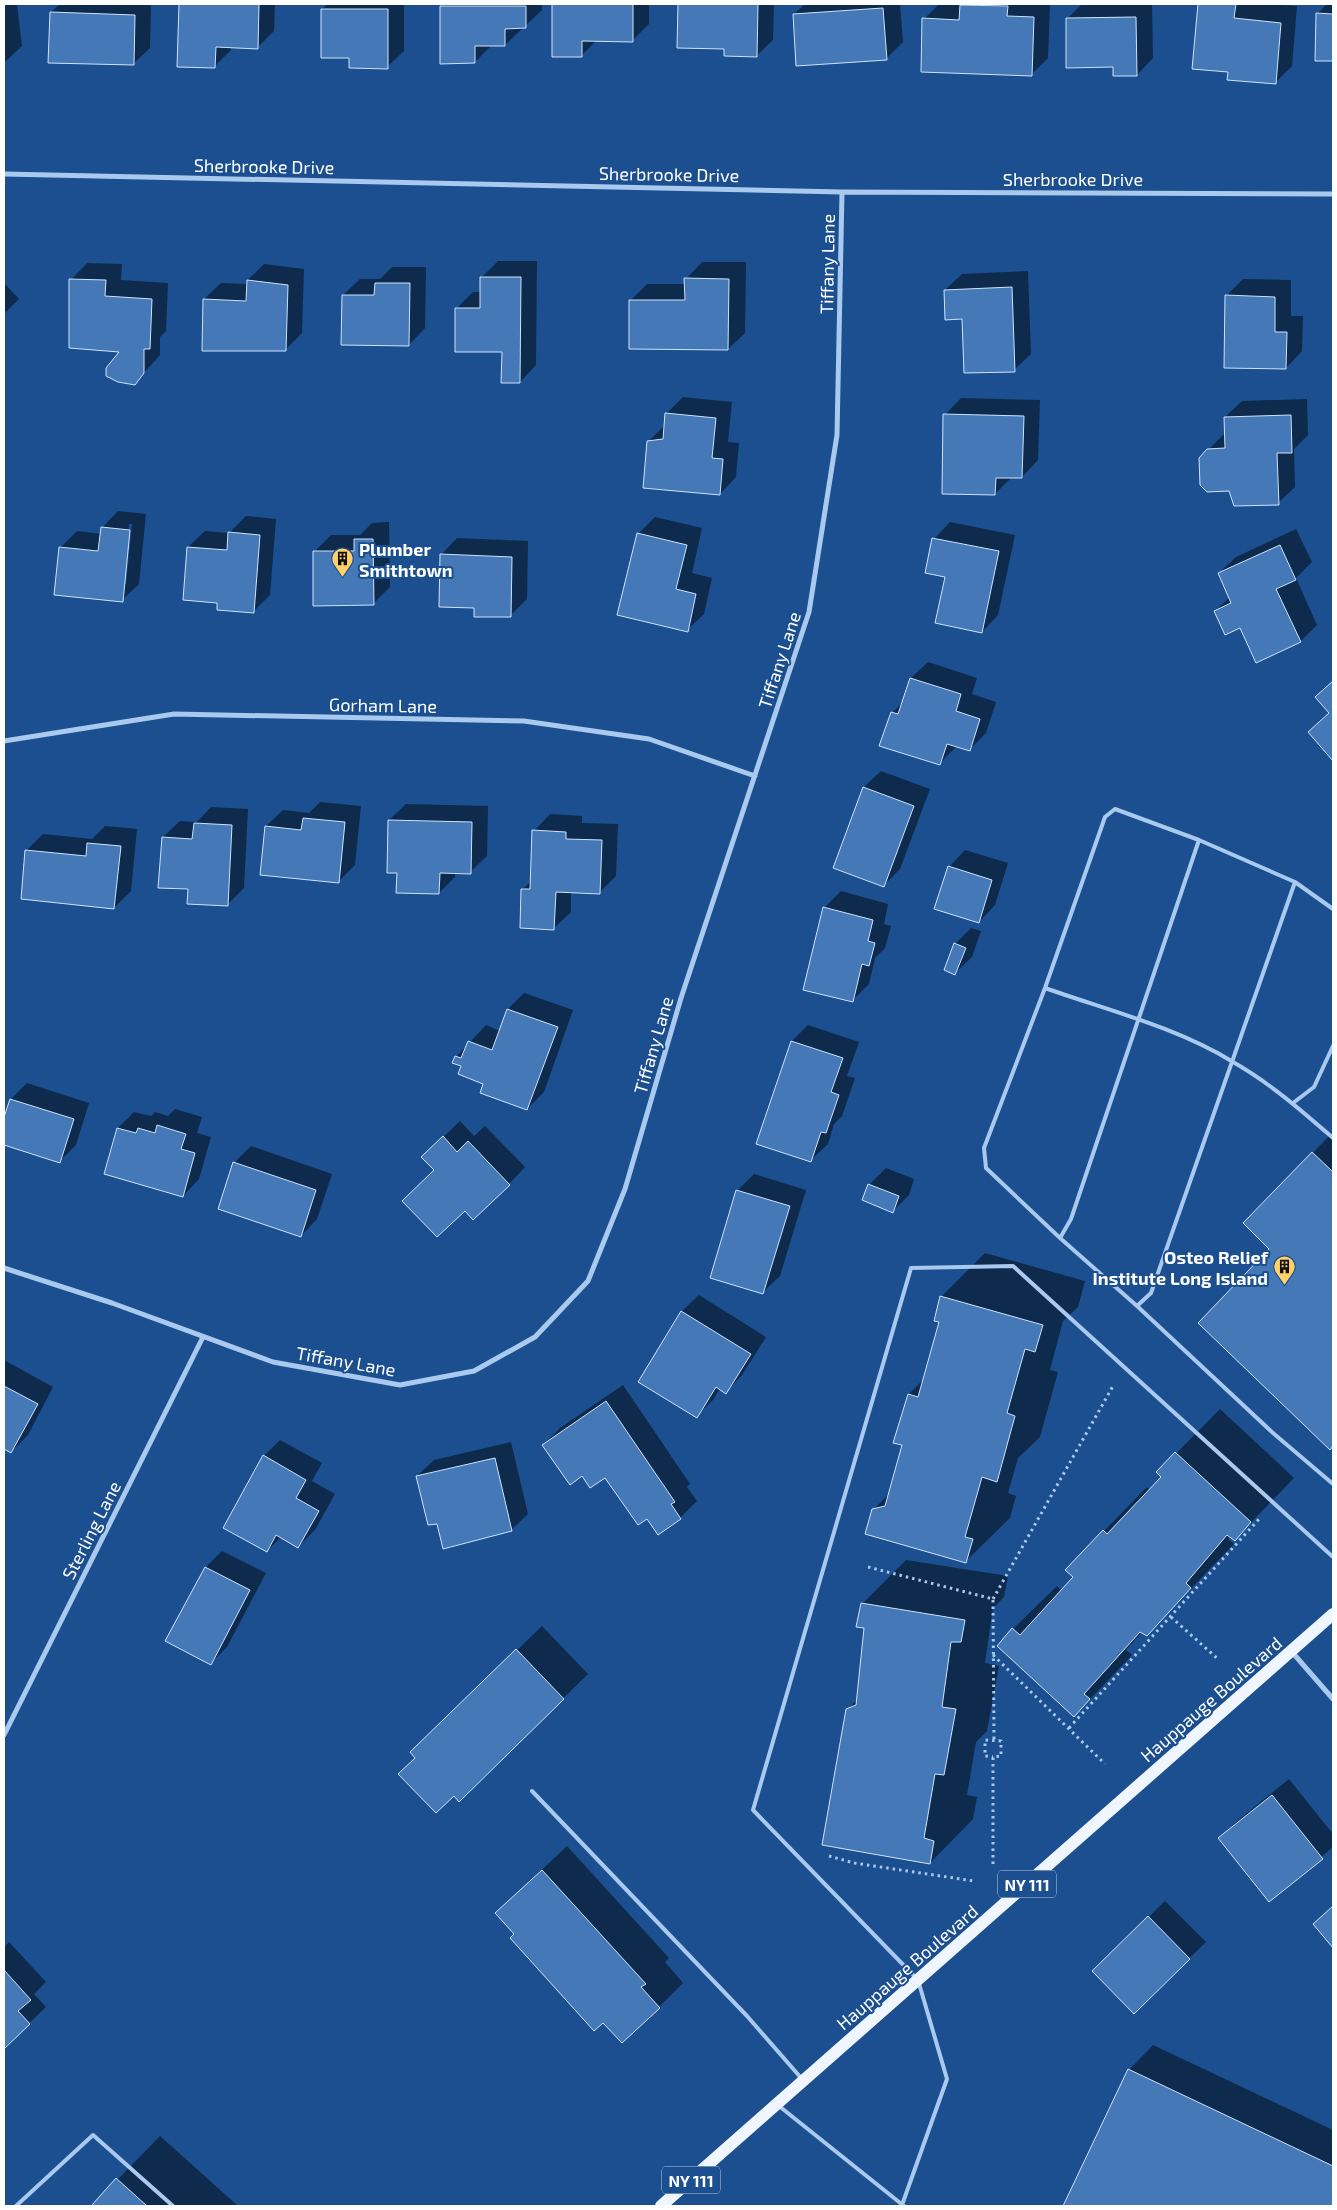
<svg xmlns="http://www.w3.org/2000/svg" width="1337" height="2210" viewBox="0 0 1337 2210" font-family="'Exo 2',sans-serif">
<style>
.shadow{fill:#0007;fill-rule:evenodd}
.building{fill:#4478b7;stroke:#cfe3fa}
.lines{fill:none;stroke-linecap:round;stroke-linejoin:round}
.path{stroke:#a9c9ee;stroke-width:3;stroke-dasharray:2.5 4;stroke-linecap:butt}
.lane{stroke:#a9c9ee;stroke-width:4}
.street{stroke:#a9c9ee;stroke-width:5}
.primary{stroke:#f0f6ff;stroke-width:12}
.labels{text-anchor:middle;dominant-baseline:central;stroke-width:4;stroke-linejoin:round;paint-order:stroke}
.shield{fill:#1b4f8f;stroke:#bbcadd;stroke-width:1}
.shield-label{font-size:16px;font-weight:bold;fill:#fff}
.street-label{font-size:18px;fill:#fff;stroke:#1b4f8f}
.poi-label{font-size:18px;font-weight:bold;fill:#fff;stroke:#1b4f8f;text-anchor:start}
</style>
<rect width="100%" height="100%" fill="#1b4f8f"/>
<!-- shadow -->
<path class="shadow" d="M4 4H17L22 46 4 63Z
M60 4H151L150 48 133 64 51 12Z
M180 4H275L274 31 257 48 231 47V50L214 67 178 66Z
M328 4H404V51L387 67 350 57 322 9Z
M444 4H542V10L505 45 491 46 475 62 441 7Z
M554 4H649V24L632 41 597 40 581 56H553Z
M679 4H774L773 40 756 56 725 48 678 46Z
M805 4H900L903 42 886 59 794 14Z
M939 4H1050L1048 58 1031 75 924 19Z
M1082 4H1152L1153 58 1137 75 1067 19Z
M1200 4H1267L1297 6 1292 66 1275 83 1229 71 1194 68Z
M1327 4H1333V60H1317V14Z
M498 261H537L536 365 520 382 503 350 456 309 473 292H482V277Z
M702 262H746L745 333 728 349 631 300 647 284H686V279Z
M87 263 122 264 121 280 168 283 166 331 160 337V355L135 383 122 351 71 280Z
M264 264 304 269 302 333 285 350 204 299 221 283 248 284V280Z
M392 267H426L425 328 409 345 343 295 360 279H380Z
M1028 271 1031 354 1014 370 963 318 945 290 962 274Z
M1243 279 1291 280V316H1303L1302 351 1286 368 1226 296Z
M4 283 19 299 4 314Z
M683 397 732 402 728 442 739 443 736 477 720 494 648 442 665 425 666 414Z
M961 398 1040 400 1038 460 1022 477H1012L995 494 945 415Z
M1307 399 1308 435 1294 449 1295 487 1278 503 1230 490 1208 450 1225 433V417L1242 401Z
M118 511 146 514 139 584 122 600 60 548 77 531 101 534 102 528ZM129 524H132L126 584H123Z
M246 516 276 519 270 595 254 611 219 602 188 547 205 531 229 533Z
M655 517 702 528 692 573 712 578 704 614 687 630 619 614 639 533Z
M389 522 390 587 373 604 314 552 331 535H360L372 523Z
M950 522 1015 535 998 615 982 632 947 576 934 539Z
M1296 529 1312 562 1296 578 1317 625 1301 641 1257 661 1241 626 1215 611 1230 597 1219 573 1236 557Z
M457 538 528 541 527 599 510 616 476 606 441 555Z
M928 662 977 678 972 694 996 702 986 733 969 750 957 746 939 764 892 713 904 701 911 678Z
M1333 681V759L1310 732 1330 712 1317 697Z
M881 771 930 789 900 869 884 885 835 867 864 787Z
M320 802 361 806 355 865 338 882 266 826 283 810 309 813Z
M406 804 488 806 487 856 470 872H455V877L439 893 398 872 389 820Z
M211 807 248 809 244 888 227 905 163 837 180 821 197 822Z
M550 814 582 816V823L618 824 616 876 599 893 571 892V912L554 928 523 889 532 880 534 831Z
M105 826 137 829 131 891 114 908 26 851 43 834 92 839Z
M965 850 1008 863 995 905 979 922 949 867Z
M841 891 888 904 884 924 891 926 885 948 875 958 869 984 852 1001 824 908Z
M971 928 981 931 972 957 955 973V944Z
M524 993 573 1010 544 1092 527 1109 484 1083 456 1057 486 1025 500 1031 508 1009Z
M808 1025 859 1042 847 1076 855 1078 842 1116 834 1124 828 1144 811 1160 758 1143 792 1041Z
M27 1083 89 1103 76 1145 59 1162 4 1144V1122L11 1099Z
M175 1109 202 1117 197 1133 211 1137 199 1179 183 1196 118 1128 134 1112 151 1116 155 1112 168 1116Z
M460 1121 474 1136 485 1126 525 1167 509 1184 435 1170 439 1141Z
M1333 1132V1445L1330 1448 1271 1249 1245 1223Z
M251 1146 332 1174 317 1219 301 1236 234 1163Z
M886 1168 914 1179 909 1195 893 1211 864 1199 870 1184Z
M754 1174 806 1190 780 1276 763 1292 712 1277 738 1190Z
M985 1253 1085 1281 1078 1307 1063 1321 1050 1370 1058 1372 1040 1437 1018 1458 1008 1493 1016 1496 1010 1518 966 1561 873 1510 890 1493 904 1444 909 1394 925 1378 941 1321V1297Z
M699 1295 766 1337 742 1375 726 1392 720 1388 713 1400 696 1416 639 1381 682 1311Z
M4 1360 53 1387 28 1435 11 1452 4 1448Z
M623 1385 690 1484 687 1487 697 1501 680 1518 647 1517 605 1476 583 1474 543 1445 560 1428Z
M1220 1409 1294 1478 1235 1539 1230 1536 1228 1539 1234 1544 1146 1635 1142 1632 1126 1650 1132 1655 1074 1716 1013 1629 1057 1586 1062 1591 1074 1577 1104 1531 1147 1487 1150 1490 1163 1477 1158 1472Z
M280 1440 322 1463 312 1481 335 1494 315 1530 298 1547 281 1537 267 1551 264 1456Z
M511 1442 528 1514 511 1530 438 1522 417 1476 434 1460Z
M222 1551 266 1573 227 1647 211 1663 206 1567Z
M906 1560 1008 1576 1004 1597 993 1608 985 1663 999 1666 987 1731 976 1742 967 1795 977 1797 973 1819 930 1863 847 1710 858 1699 865 1627 862 1604Z
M542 1626 588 1674 459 1800 417 1758 437 1728Z
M1289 1779 1333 1834V1847L1269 1901 1220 1838 1236 1822Z
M567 1846 669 1958 665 1962 683 1983 659 2007 496 1913Z
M1165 1901 1206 1942 1134 2012 1094 1971Z
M9 1942 46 1982 34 1994 46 2007 4 2047V1947Z
M1153 2045 1333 2130V2206H1065L1129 2070Z
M160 2136 238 2206H92Z"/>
<!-- building -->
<path class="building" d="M179 4H259L258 49 216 47 215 68 177 67Z
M552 4H633V42L582 41V57H552Z
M678 4H758L757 57 724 56V49L677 48Z
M1198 4H1236L1234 18 1281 23 1276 84 1227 80 1228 72 1192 69Z
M960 5 1008 6 1007 16 1034 17 1032 76 921 72 922 18 959 20Z
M440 6H526V28L505 29V46H475V63L440 64Z
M883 8 887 60 796 66 793 14Z
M321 9H388V69L349 68V58H321Z
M50 12 135 15 134 65 48 63Z
M1316 13 1333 14V61H1315Z
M1136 17 1137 76H1113V67L1066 68V18Z
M480 277H521L520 383H501L502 352H455V308H480Z
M684 278 729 279 728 350 629 349V300H685Z
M69 279 106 280 105 296 152 299 150 349H144V373L135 385 118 382 106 376V368L119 352 69 348Z
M247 280 288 285 286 351H202L203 299 246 301Z
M375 283H410L409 346 341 345 342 295H374Z
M1012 287 1015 372 964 373 962 319 945 320 944 290Z
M1225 295 1275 297V332H1287L1286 369 1224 368Z
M665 413 716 418 712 458 723 459 720 495 643 488 647 441 663 439Z
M943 414 1024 416 1022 478H996L995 495 942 494Z
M1291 415 1292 453H1277L1279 505 1234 506 1229 491 1207 492 1200 485 1199 458 1207 449 1225 448 1224 417Z
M101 527 130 530 123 602 54 595 59 547 98 551Z
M228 532 260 535 254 613 217 610V603L183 600 187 547 227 550Z
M637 533 687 545 676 589 696 594 688 632 617 615Z
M932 538 999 551 982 633 935 623 945 577 925 573Z
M354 539H373L374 605 313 606V551H354Z
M1280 545 1296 580 1276 589 1301 642 1256 663 1240 628 1225 635 1214 611 1231 603 1218 573Z
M440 554 512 557 511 617H474V608L439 607Z
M910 678 961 694 956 711 980 719 970 751 947 744 940 765 879 746 891 712 898 714Z
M1333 681V761L1308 732 1329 713 1315 697Z
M863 787 914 806 884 887 833 868Z
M303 818 345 822 339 883 260 875 265 826 301 830Z
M388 820 472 822 471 874 440 873 439 894 396 893 397 873H387Z
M194 823 232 825 228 906 187 904 188 889 158 888 162 837 192 839Z
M532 830 566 832V839L602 840 600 894 556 892 554 930 520 928 521 889H530Z
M87 843 121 846 114 909 21 899 25 850 86 856Z
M948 866 992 880 979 923 934 909Z
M823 907 873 920 868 941 875 943 869 966 862 964 853 1002 803 990Z
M954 943 966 948 955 975 944 970Z
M507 1009 558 1027 527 1110 480 1093 483 1084 458 1074 461 1066 452 1063 455 1056 461 1058 468 1041 492 1050Z
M791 1041 843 1058 831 1092 839 1095 826 1133 821 1132 811 1162 756 1144Z
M10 1099 74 1119 60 1163 4 1145V1117Z
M157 1125 186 1134 181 1149 195 1153 183 1197 104 1174 117 1128 136 1133 138 1128 155 1133Z
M443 1136 457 1152 468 1141 510 1185 473 1220 465 1211 437 1237 402 1201 434 1170 421 1157Z
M1312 1152 1333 1172V1446L1330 1450 1198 1323 1269 1249 1243 1223Z
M233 1162 316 1190 301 1237 218 1209Z
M868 1184 899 1196 893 1213 862 1200Z
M736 1190 790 1206 763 1294 710 1278Z
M940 1296 1043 1325 1035 1352 1025 1349 1007 1413 1015 1416 997 1482 982 1477 965 1537 973 1539 966 1563 865 1534 872 1509 885 1506 902 1445 893 1443 908 1394 918 1397 939 1322 934 1321Z
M681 1311 751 1354 726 1394 716 1387 697 1418 638 1382Z
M4 1386 38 1404 11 1453 4 1449Z
M606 1401 675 1502 671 1504 681 1519 658 1535 647 1519 638 1525 605 1478 590 1488 582 1476 570 1485 542 1445Z
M1175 1452 1251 1522 1235 1541 1227 1535 1186 1583 1191 1588 1147 1636 1140 1632 1084 1694 1090 1699 1074 1717 997 1646 1012 1628 1020 1635 1073 1577 1065 1570 1103 1530 1107 1534 1161 1477 1156 1472Z
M263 1455 306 1480 296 1498 319 1511 298 1548 276 1535 267 1552 223 1528Z
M495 1458 512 1531 443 1549 437 1524 428 1525 416 1476Z
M205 1567 250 1590 211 1665 165 1641Z
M861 1603 965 1620 961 1642H951L942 1707 956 1709 944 1775 935 1774 924 1838 934 1841 930 1864 822 1845 846 1709 856 1705 864 1628 856 1627Z
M516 1649 564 1699 459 1802 454 1796 436 1813 398 1774 415 1758 410 1752Z
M1272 1795 1323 1859 1269 1902 1218 1838Z
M542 1870 646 1984 641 1987 660 2008 622 2043 603 2023 594 2031 510 1938 514 1934 495 1913Z
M1333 1906V1948L1313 1924Z
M1148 1916 1190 1959 1134 2014 1092 1971Z
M4 1970 31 2000 18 2011 30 2024 4 2049Z
M1128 2069 1333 2166V2206H1063Z
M116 2178 147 2206H91Z"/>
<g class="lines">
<!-- path -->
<path class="path" d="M868 1567 993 1599 994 1740
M993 1599 1113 1386
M1171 1617 1219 1660
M993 1655 1105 1764
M1069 1728 1260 1518
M829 1856 854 1863 974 1881
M993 1864V1757L1001 1756V1741L985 1740V1756L993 1757"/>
<!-- lane -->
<path class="lane" d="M1295 882 1151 1293 1137 1306 1060 1238 986 1168 984 1148 1045 988 1105 817 1115 809 1199 840 1295 882 1333 909
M1045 988C1107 1010 1176 1027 1233 1062 1270 1083 1302 1111 1333 1138
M1293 1103 1314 1087 1333 1046
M1060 1238 1071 1219 1199 840
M1137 1306 1273 1433 1333 1484
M532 1791 747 2016 802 2079
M779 2106 904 2206
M902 2205 947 2079 918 1980 753 1810 911 1268 1013 1266 1333 1557
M16 2206 93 2135 173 2206"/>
<!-- street -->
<path class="street" d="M4 174 842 192 1333 194
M4 741 174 714 524 721 649 739 755 776
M4 1268 112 1303 273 1362 400 1385 474 1371 535 1337 588 1281 625 1189 681 998 809 612 837 435 842 192
M1292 1652 1333 1699
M4 1735 203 1337"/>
<!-- primary -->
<path class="primary" d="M661 2206 1333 1614"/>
</g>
<!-- icons -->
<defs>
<symbol id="building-pin" viewBox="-11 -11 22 30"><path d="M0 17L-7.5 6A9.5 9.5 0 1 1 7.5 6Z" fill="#ffd166" stroke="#1b4f8f"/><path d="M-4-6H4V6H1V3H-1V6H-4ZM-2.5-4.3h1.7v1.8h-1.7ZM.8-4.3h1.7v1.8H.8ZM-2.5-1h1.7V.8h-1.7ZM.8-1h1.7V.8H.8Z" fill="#111"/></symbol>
</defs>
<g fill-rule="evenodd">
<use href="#building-pin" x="330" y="546" width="25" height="34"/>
<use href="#building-pin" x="1272" y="1254" width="25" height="34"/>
</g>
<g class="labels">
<!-- shield labels -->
<g class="shield">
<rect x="998" y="1870.5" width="58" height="27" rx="4"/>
<rect x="662" y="2166.5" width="58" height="27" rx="4"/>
</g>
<g class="shield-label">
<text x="1027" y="1884">NY 111</text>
<text x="691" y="2180">NY 111</text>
</g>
<!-- street labels -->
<g class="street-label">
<text transform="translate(264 166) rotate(1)">Sherbrooke Drive</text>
<text transform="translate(669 174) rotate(1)">Sherbrooke Drive</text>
<text x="1073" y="179">Sherbrooke Drive</text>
<text transform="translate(827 264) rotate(-89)">Tiffany Lane</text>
<text transform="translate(779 660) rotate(-72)">Tiffany Lane</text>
<text transform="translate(383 705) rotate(1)">Gorham Lane</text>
<text transform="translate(653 1045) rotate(-74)">Tiffany Lane</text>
<text transform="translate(346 1361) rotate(10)">Tiffany Lane</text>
<text transform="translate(91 1530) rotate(-63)">Sterling Lane</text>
<text transform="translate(1211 1699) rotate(-41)">Hauppauge Boulevard</text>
<text transform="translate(907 1967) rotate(-41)">Hauppauge Boulevard</text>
</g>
<!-- poi labels -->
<g class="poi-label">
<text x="359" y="549">Plumber<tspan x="359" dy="21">Smithtown</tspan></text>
<text x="1268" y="1257" text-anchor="end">Osteo Relief<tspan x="1268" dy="21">Institute Long Island</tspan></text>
</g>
</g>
<!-- border -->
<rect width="1337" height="2210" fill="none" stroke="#ffffff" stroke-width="10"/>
</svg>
